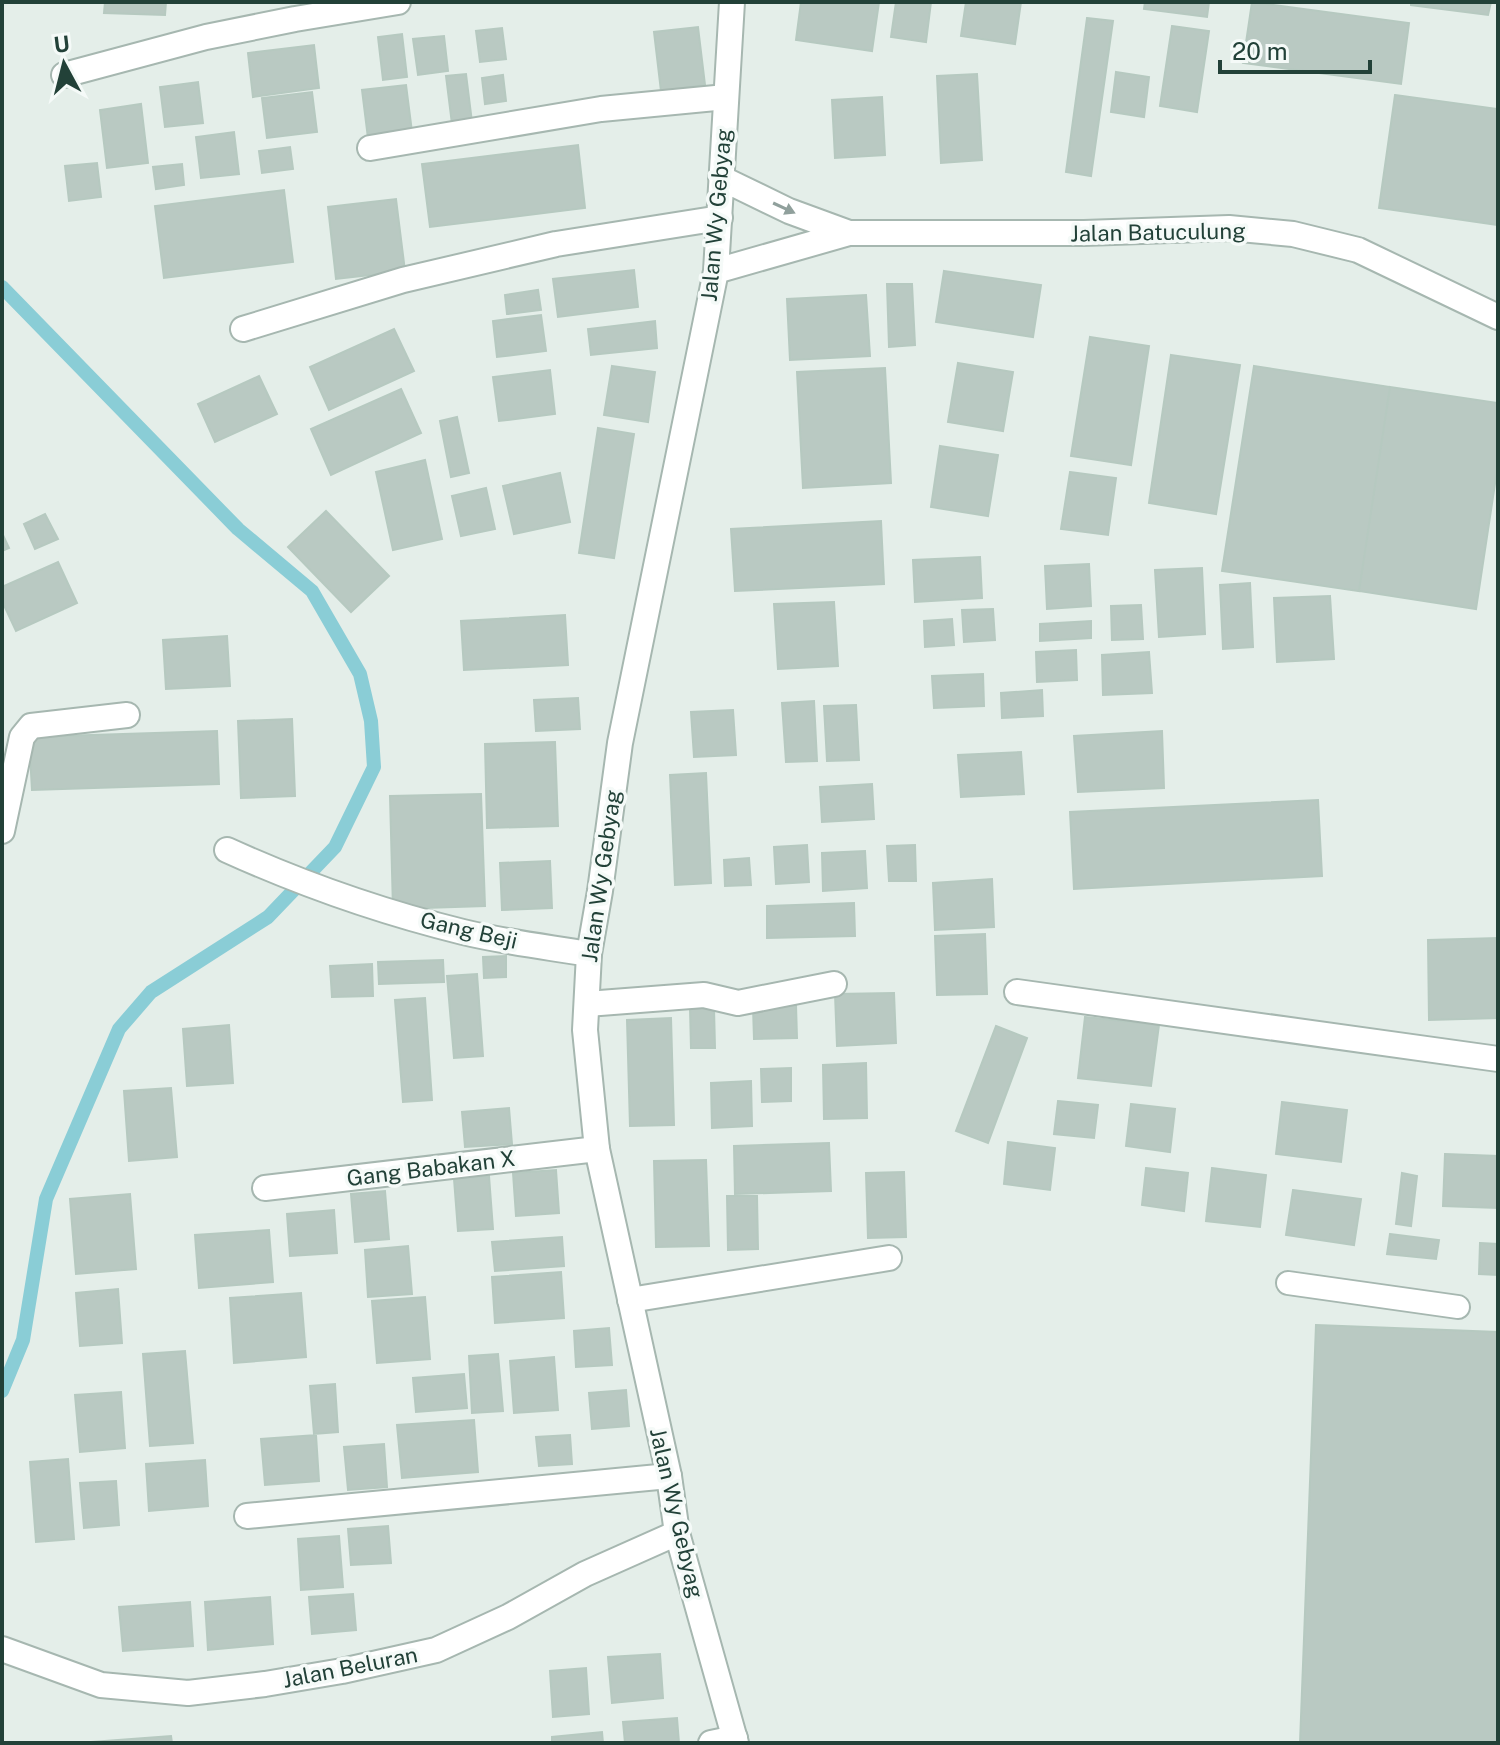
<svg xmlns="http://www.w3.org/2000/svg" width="1500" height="1745" viewBox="0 0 1500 1745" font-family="'Public Sans',sans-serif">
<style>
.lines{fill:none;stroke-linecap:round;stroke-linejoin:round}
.stream{stroke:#8acdd6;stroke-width:14}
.building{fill:#b9c9c2;stroke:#b6c9c0;stroke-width:2}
.service-casing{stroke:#a6b7b0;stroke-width:26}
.minor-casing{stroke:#a6b7b0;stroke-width:28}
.tertiary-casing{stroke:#a6b7b0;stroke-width:28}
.service{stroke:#fff;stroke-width:22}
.minor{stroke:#fff;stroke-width:24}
.tertiary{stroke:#fff;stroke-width:24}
.oneway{fill:#90a09c}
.labels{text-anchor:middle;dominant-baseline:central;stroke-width:7;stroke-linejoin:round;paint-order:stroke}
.street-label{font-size:22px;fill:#224138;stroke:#f5faf8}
</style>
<rect width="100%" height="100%" fill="#e4eee9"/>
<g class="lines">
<!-- stream -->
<path class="stream" d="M2 287 238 529 312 591 360 674 371 721 374 767 335 847 268 917 151 992 119 1029 46 1199 23 1340 2 1391"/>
</g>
<!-- building -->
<path class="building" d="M105 2H166L165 15 104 13Z
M801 2H879L872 51 796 40Z
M896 2H931L926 42 891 37Z
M966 2H1021L1015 44 961 36Z
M1145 2H1209L1207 17 1144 9Z
M1252 2 1409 23 1401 84 1243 63Z
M1411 2H1491L1488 15 1411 5Z
M1087 18 1113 21 1091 176 1066 172Z
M1172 26 1209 31 1197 112 1160 106Z
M698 27 705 85 661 91 654 32Z
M502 28 506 59 480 62 476 31Z
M402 34 407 77 383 80 378 37Z
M444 36 448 71 418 75 413 39Z
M314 45 319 88 253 97 248 53Z
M1116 72 1149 77 1144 117 1111 112Z
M466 74 472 122 452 124 446 76Z
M977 74 982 160 941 163 937 76Z
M503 75 506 101 485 104 482 78Z
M198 82 203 123 165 127 160 87Z
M406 85 412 132 368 138 362 90Z
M312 92 317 132 267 138 262 98Z
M1395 95 1498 109V225L1379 208Z
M882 97 885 155 835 158 832 100Z
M141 104 148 163 107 168 100 110Z
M234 132 239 174 201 178 196 137Z
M578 145 585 208 430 227 422 164Z
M290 147 293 169 262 173 259 151Z
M97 163 101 197 69 201 65 166Z
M182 164 184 185 156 189 153 167Z
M284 190 293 262 164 278 155 206Z
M396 199 405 271 336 279 328 207Z
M634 270 638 307 558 317 553 279Z
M944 271 1041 285 1033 337 936 322Z
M887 284H912L915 345 889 347Z
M538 290 541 310 507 314 505 295Z
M866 295 870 356 790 360 787 299Z
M541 315 546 351 497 357 493 321Z
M655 321 657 348 591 355 588 329Z
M394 329 414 371 329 410 310 367Z
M1090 337 1149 346 1131 465 1071 456Z
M1171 355 1240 365 1216 514 1149 503Z
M958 363 1013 372 1003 431 948 422Z
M612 366 655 372 648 422 604 415Z
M1254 366 1390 387 1359 591 1222 571Z
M885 368 891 483 803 488 797 372Z
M550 370 555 414 499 421 493 377Z
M259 376 277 414 215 442 198 404Z
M1390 387 1498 403V464L1476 609 1359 591Z
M401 389 421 433 331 475 311 429Z
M457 417 469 473 451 477 440 421Z
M598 428 634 434 614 558 579 553Z
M940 446 998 455 988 516 931 507Z
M425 460 442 539 393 550 376 472Z
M1070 472 1116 478 1108 535 1061 529Z
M560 473 570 522 514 534 503 486Z
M486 488 495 529 461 536 452 496Z
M326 511 389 576 351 612 288 547Z
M45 514 58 539 35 549 24 524Z
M881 521 884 584 735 591 731 529Z
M2 533 9 548 2 551Z
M980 557 982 598 915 602 913 560Z
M58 562 77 603 16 631 2 601V587Z
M1089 564 1091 606 1047 609 1045 566Z
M1202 568 1205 634 1159 637 1155 570Z
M1250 583 1253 647 1223 649 1220 585Z
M1330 596 1334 659 1277 662 1274 598Z
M834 602 838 666 778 669 774 604Z
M1141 605 1143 639 1112 640 1111 606Z
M993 609 995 640 964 642 962 610Z
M565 615 568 665 464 670 461 621Z
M952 619 954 645 925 647 924 621Z
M1091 621V638L1040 641V624Z
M227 636 230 686 166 689 163 640Z
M1076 650 1077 680 1037 682 1036 652Z
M1149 652 1152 693 1103 695 1102 655Z
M983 674 984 706 934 708 932 676Z
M1042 690 1043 716 1002 718 1001 693Z
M578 698 580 729 536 731 534 700Z
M814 701 817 761 786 762 782 703Z
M856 705 859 760 827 761 824 706Z
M733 710 736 755 694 757 691 712Z
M292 719 295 796 241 798 238 721Z
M217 731 219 784 32 790 29 737Z
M1162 731 1164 788 1078 792 1074 736Z
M555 742 558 826 487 828 485 744Z
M1021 752 1024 794 961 797 958 755Z
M706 773 711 883 675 885 670 775Z
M872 784 874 819 822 822 820 787Z
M481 794 485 906 393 909 390 796Z
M1318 800 1322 876 1074 889 1070 812Z
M807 845 809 882 776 884 774 847Z
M915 845 916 881H889L887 846Z
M865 851 867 888 823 891 822 853Z
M749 858 751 885 725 886 724 860Z
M550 861 552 908 502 910 500 863Z
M992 879 994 927 935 930 933 883Z
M854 903 855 936 767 938V906Z
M985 934 987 994 937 995 935 936Z
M1498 938V1018L1429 1020 1428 940Z
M506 956V977L484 978 483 957Z
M443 960 444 982 379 984 378 962Z
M372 964 373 996 332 997 330 966Z
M477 974 483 1056 454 1058 447 976Z
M894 993 896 1043 837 1046 835 994Z
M425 998 432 1100 403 1102 395 1000Z
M796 1005 797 1038 754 1039 753 1007Z
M690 1008H714L715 1048H691Z
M1085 1017 1159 1025 1151 1086 1078 1078Z
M671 1018 674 1125 630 1126 627 1020Z
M229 1025 233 1083 187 1086 183 1029Z
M996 1026 1027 1038 988 1143 956 1131Z
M866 1063 867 1118 824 1119 823 1065Z
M791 1068V1101L762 1102 761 1069Z
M751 1081 752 1126 712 1128 711 1083Z
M171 1088 177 1157 129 1161 124 1091Z
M1058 1101 1098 1105 1094 1138 1054 1134Z
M1282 1102 1347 1110 1341 1162 1276 1154Z
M1131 1104 1175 1109 1170 1152 1126 1146Z
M509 1108 512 1144 465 1147 462 1112Z
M1008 1142 1055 1148 1050 1190 1004 1184Z
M829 1143 831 1191 735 1194 734 1146Z
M1445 1154 1498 1156V1208L1443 1206Z
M706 1160 709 1246 656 1247 654 1161Z
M1146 1168 1188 1173 1184 1211 1142 1205Z
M1212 1168 1266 1175 1260 1227 1206 1221Z
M556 1170 559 1213 516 1216 513 1173Z
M904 1172 906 1237 868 1238 866 1173Z
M1402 1173 1417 1176 1411 1226 1396 1224Z
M489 1176 493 1229 458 1231 454 1179Z
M1293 1190 1361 1199 1354 1245 1286 1235Z
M385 1191 389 1239 355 1242 351 1194Z
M130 1194 136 1269 76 1274 70 1199Z
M727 1196H757L758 1249 728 1250Z
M334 1210 337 1253 290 1256 287 1214Z
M269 1230 273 1282 199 1288 195 1235Z
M1390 1234 1439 1240 1436 1259 1387 1254Z
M562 1237 564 1266 495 1271 492 1242Z
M1480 1243 1498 1244V1275L1479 1274Z
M408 1246 412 1294 368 1297 365 1250Z
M561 1272 564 1318 495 1323 492 1277Z
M118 1289 122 1343 80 1346 76 1293Z
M301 1293 306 1357 234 1363 230 1298Z
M425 1297 430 1359 377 1363 372 1301Z
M1316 1325 1498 1332V1743H1300Z
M609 1328 612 1365 576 1367 574 1331Z
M185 1351 193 1443 150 1446 143 1354Z
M498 1354 503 1411 472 1413 469 1356Z
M554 1357 558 1410 514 1413 510 1361Z
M464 1374 467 1408 416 1412 413 1378Z
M335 1384 338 1432 314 1434 310 1386Z
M626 1390 629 1426 592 1429 589 1393Z
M121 1392 125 1448 80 1452 75 1395Z
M474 1420 478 1472 402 1478 397 1425Z
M316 1435 319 1481 265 1485 261 1439Z
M570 1435 572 1464 539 1466 536 1437Z
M384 1444 387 1487 348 1490 344 1447Z
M68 1459 74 1539 36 1542 30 1462Z
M205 1460 208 1506 149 1511 146 1464Z
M116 1481 119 1525 84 1528 80 1483Z
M388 1526 391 1563 351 1565 348 1529Z
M339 1536 343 1587 301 1590 298 1539Z
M353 1594 356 1630 312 1634 309 1597Z
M270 1597 273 1644 208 1650 205 1602Z
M190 1602 193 1646 123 1651 119 1607Z
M660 1654 663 1698 612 1703 608 1657Z
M586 1668 589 1714 553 1717 550 1671Z
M677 1718 679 1743H625L623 1722Z
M602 1732 603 1743H552V1737Z
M171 1736 172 1743H92V1742Z"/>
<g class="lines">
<defs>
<path id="service" d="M1288 1283 1458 1307"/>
<path id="minor" d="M64 75 206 37 295 19 398 2
M370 148 601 109 726 97
M243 329 403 280 556 244 720 218
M2 831 22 737 31 726 127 715
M227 850C302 884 382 912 463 932 504 942 547 947 589 954
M1017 992 1498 1059
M587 1004 704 995 738 1003 834 984
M265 1188 597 1149
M630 1300 889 1258
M247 1516 669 1476
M2 1649 101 1685 188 1693 265 1684 342 1671 436 1650 508 1617 585 1574 677 1533
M711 1743 735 1738"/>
<path id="tertiary" d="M732 2 716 271 620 743 600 891 589 954 585 1030 597 1149 669 1476 677 1533 736 1743
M721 178 789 211 849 233
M716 271 849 233H1084L1229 228 1293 234 1358 250 1498 317"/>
</defs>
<!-- service casing -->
<use href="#service" class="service-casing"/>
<!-- minor casing -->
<use href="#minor" class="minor-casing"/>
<!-- tertiary casing -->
<use href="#tertiary" class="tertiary-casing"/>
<!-- service -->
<use href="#service" class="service"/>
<!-- minor -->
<use href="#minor" class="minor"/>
<!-- tertiary -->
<use href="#tertiary" class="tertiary"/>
</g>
<!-- one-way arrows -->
<defs><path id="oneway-solid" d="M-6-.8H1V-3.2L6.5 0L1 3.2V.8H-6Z" transform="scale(2)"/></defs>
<use class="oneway" href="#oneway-solid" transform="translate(784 208) rotate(25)"/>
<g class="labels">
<!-- street labels -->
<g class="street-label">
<text transform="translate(716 215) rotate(-85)">Jalan Wy Gebyag</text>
<text transform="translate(1158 232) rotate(-1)">Jalan Batuculung</text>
<text transform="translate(601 876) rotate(-82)">Jalan Wy Gebyag</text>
<text transform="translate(469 930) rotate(13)">Gang Beji</text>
<text transform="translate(431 1168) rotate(-7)">Gang Babakan X</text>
<text transform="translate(677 1513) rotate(77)">Jalan Wy Gebyag</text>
<text transform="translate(350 1667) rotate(-11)">Jalan Beluran</text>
</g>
</g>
<!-- border -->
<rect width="1500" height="1745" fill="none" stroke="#224138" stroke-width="8"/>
<!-- north arrow -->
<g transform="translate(64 64) rotate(353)" stroke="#f5faf8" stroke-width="6" paint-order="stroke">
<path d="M0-6L14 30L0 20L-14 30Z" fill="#224138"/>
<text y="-12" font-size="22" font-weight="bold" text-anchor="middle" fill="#224138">U</text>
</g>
<!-- scale -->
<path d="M1220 60v12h150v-12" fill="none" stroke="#224138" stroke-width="4"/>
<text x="1232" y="60" font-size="24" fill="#224138" stroke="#f5faf8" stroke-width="6" paint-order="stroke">20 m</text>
</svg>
